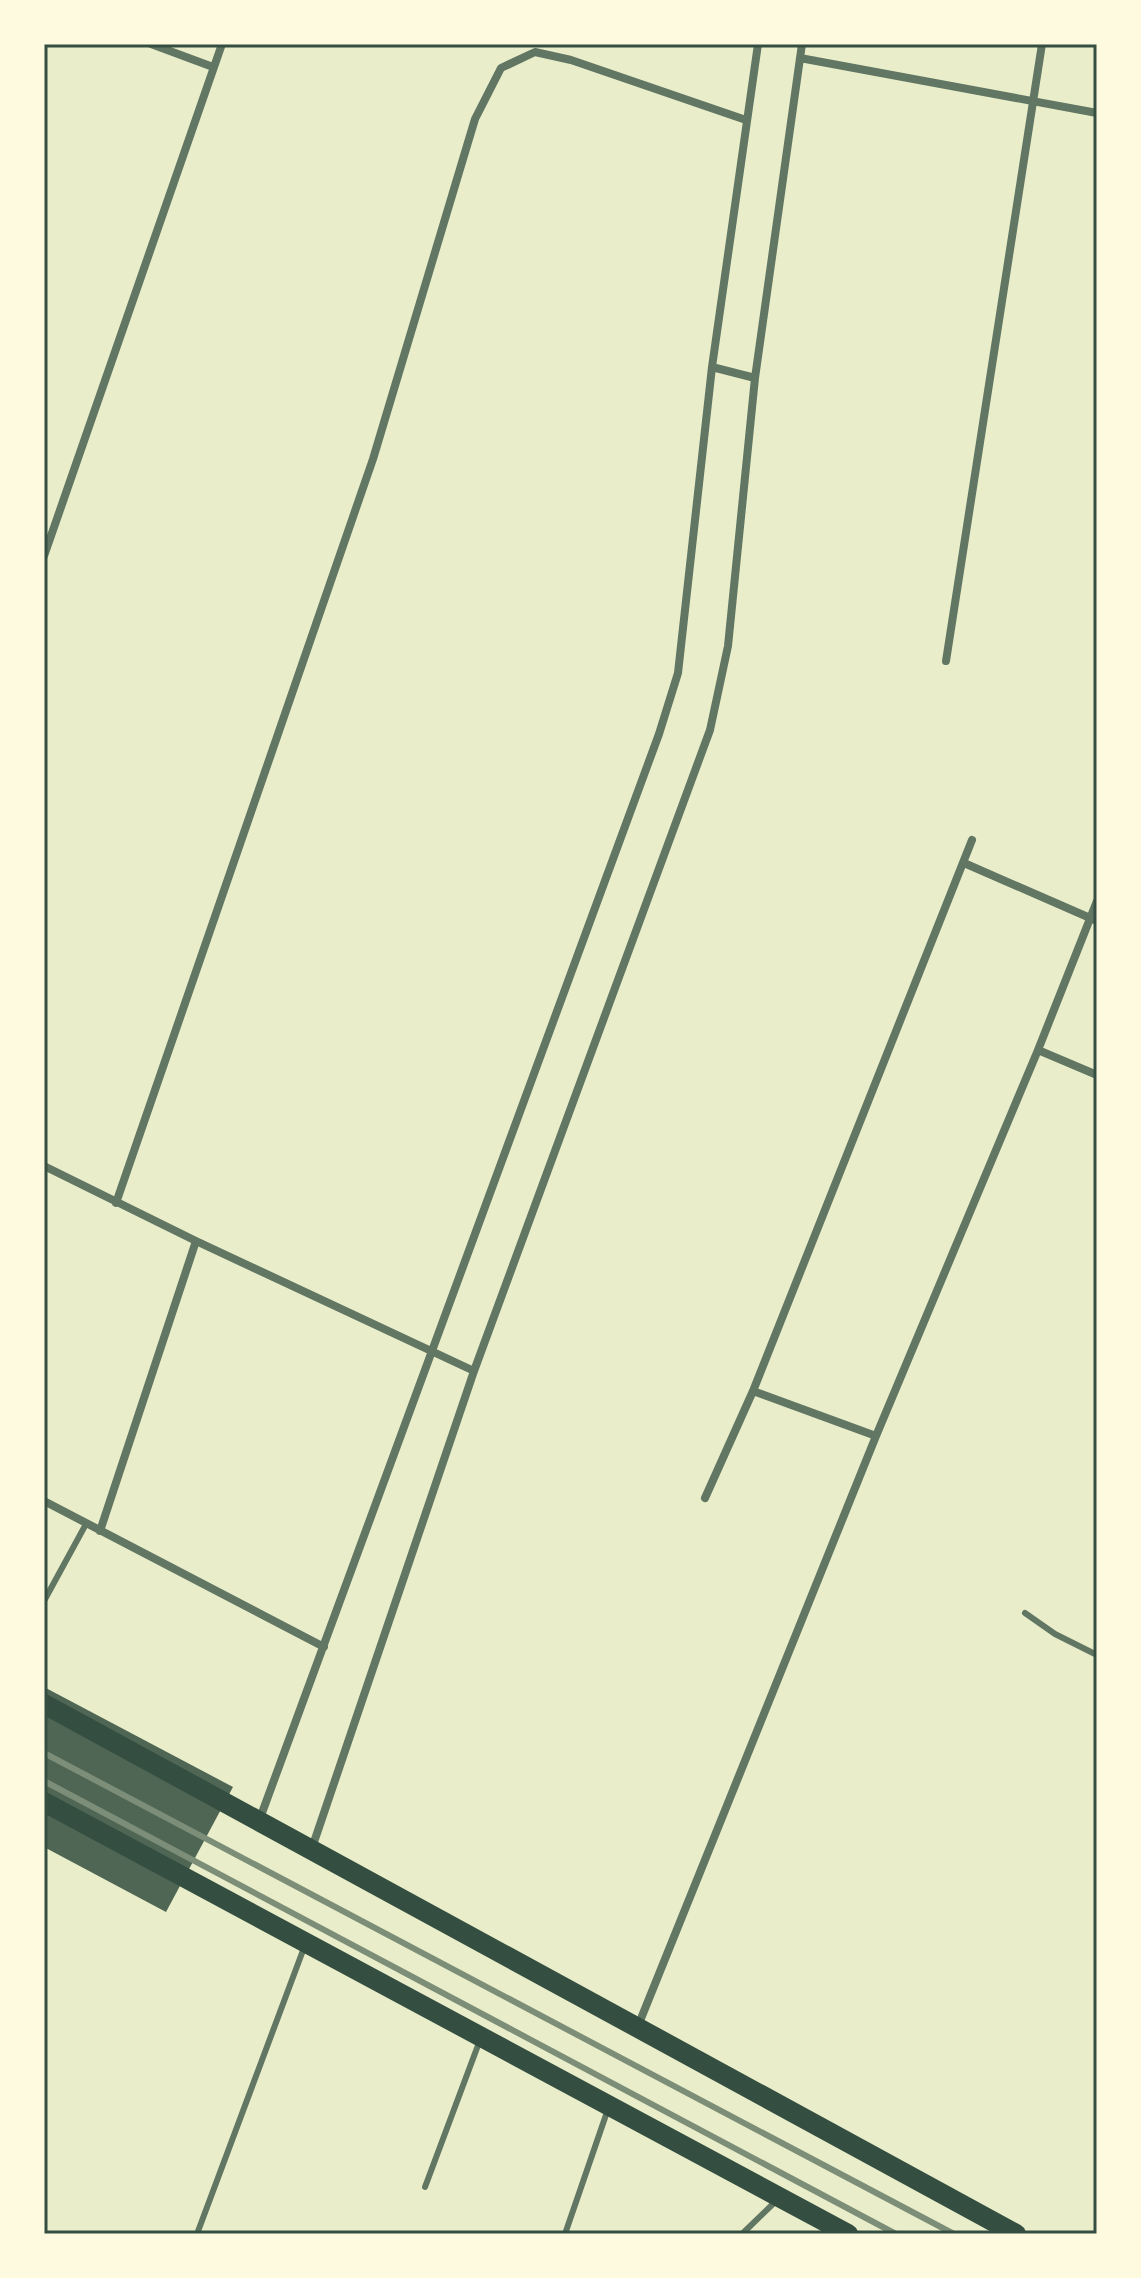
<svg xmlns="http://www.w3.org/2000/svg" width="1141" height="2278" viewBox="0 0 1141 2278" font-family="Helvetica,sans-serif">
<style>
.building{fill:#4f6655}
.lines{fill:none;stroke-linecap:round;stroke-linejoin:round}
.service{stroke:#617663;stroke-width:6}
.minor{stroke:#617663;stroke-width:8}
.primary{stroke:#344e41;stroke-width:20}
.rail{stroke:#7c8e77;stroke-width:6}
.neatline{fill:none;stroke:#344e41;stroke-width:3}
</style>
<rect width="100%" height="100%" fill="#e9edc9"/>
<!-- building -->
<path class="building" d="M44 1687 233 1787 166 1912 44 1847Z"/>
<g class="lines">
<!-- service -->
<path class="service" d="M44 1601 86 1524
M1025 1613 1055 1634 1097 1655
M425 2187 480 2040
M197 2234 305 1945
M565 2234 608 2109
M742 2234 777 2200"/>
<!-- minor -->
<path class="minor" d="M151 44 213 67
M800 58 1097 113
M712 367 755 378
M44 556 222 44
M946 661 1042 44
M964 863 1097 921
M1038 1050 1097 1075
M44 1166 196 1241 474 1371
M116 1203 373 459 475 119 501 68 535 52 571 60 746 120
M753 1391 876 1436
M705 1498 753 1391 972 840
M44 1501 324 1647
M100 1531 196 1241
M259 1821 659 734 678 673 712 367 758 44
M312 1848 474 1371 710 730 728 646 755 378 802 44
M638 2026 876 1436 1038 1050 1097 901"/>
<!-- primary -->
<path class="primary" d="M44 1704 1016 2234
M44 1802 848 2234"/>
<!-- rail -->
<path class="rail" d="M44 1753 954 2234
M44 1781 896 2234"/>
</g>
<!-- border -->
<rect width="1141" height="2278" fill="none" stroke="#fefae0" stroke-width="92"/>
<rect x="46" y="46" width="1049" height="2186" class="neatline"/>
</svg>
